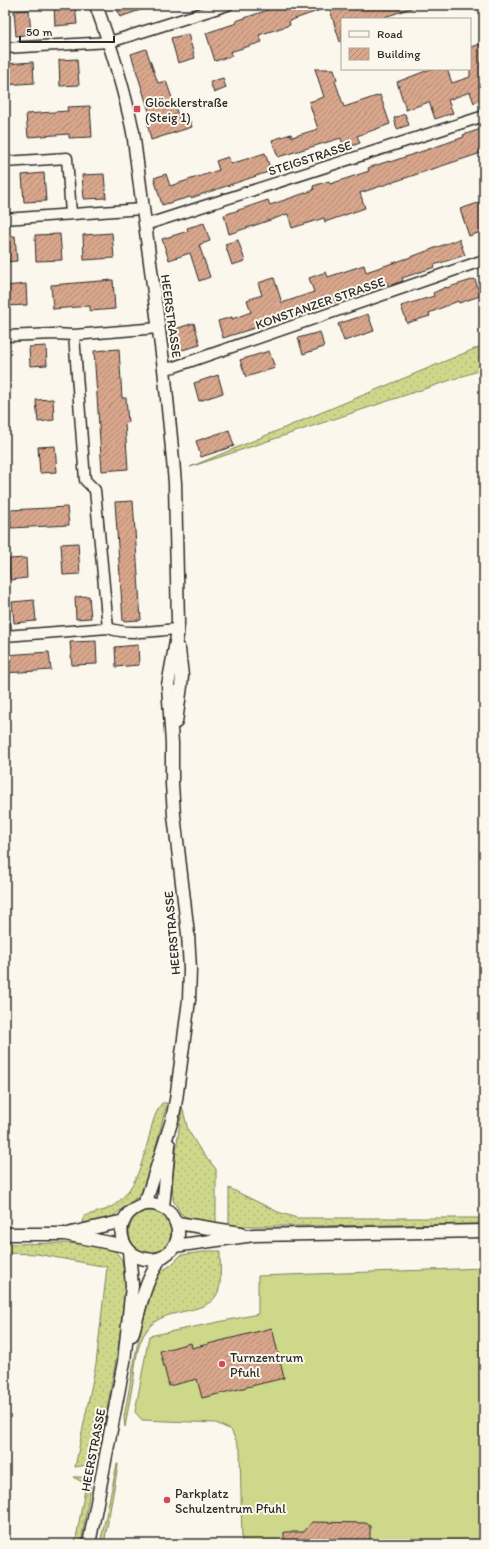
<svg xmlns="http://www.w3.org/2000/svg" width="489" height="1549" viewBox="0 0 489 1549" font-family="Itim,sans-serif">
<style>
.grass{fill:url(#grass-dots);stroke:#7c825b}
.pitch{fill:#ced88b;stroke:#7c825b}
.building{fill:url(#building-hatch);stroke:#2b2b2b}
.lines{fill:none;stroke-linecap:round;stroke-linejoin:round}
.minor-casing{stroke:#2b2b2b;stroke-width:13}
.tertiary-casing{stroke:#2b2b2b;stroke-width:15}
.minor{stroke:#fbf7ec;stroke-width:10}
.tertiary{stroke:#fbf7ec;stroke-width:12}
.poi-dot{fill:#d1495b;stroke:#fbf7ec;stroke-width:1.5}
.labels{text-anchor:middle;dominant-baseline:central;stroke-width:4;stroke-linejoin:round;paint-order:stroke}
.poi-label{font-size:13px;fill:#2b2b2b;stroke:#fbf7ec;text-anchor:start}
.street-label{font-size:13px;fill:#2b2b2b;stroke:#fbf7ec}
</style>
<defs>
<pattern id="grass-dots" width="8" height="8" patternUnits="userSpaceOnUse"><rect width="8" height="8" fill="#ced88b"/><path d="M2 2h.1M6 6h.1" fill="none" stroke="#b1ba78" stroke-width="1.8" stroke-linecap="round"/></pattern>
<pattern id="building-hatch" width="6" height="6" patternUnits="userSpaceOnUse"><rect width="6" height="6" fill="#d9a78c"/><path d="M-1 1l2-2M0 6l6-6M5 7l2-2" fill="none" stroke="#b08873"/></pattern>
</defs>
<rect width="100%" height="100%" fill="#fbf7ec"/>
<filter id="ink" filterUnits="userSpaceOnUse"><feTurbulence type="fractalNoise" baseFrequency=".025" numOctaves="2"/><feDisplacementMap in="SourceGraphic" scale="8" xChannelSelector="R" yChannelSelector="G"/><feConvolveMatrix kernelMatrix="1 2 1 2 8 2 1 2 1" color-interpolation-filters="sRGB"/></filter>
<g filter="url(#ink)">
<!-- grass -->
<path class="grass" d="M484 345V369L190 467Z
M162 1103H167L146 1185 140 1195 108 1220 83 1225 84 1216C91 1214 98 1212 105 1210 133 1198 141 1167 148 1141 152 1126 153 1116 162 1103Z
M182 1106 188 1130 199 1148 216 1169V1225L197 1223 181 1214 173 1200 172 1182Z
M229 1188 278 1212 297 1218H484V1224L297 1226H229Z
M129 1232a21 21 0 1 1 42 0a21 21 0 1 1-42 0Z
M63 1243 99 1245 116 1252 122 1260 126 1284 124 1315 99 1454C91 1465 88 1465 75 1467L96 1364 107 1267 37 1254 5 1253V1244Z
M209 1251H220C220 1262 221 1274 220 1285 215 1320 164 1303 147 1330 137 1343 136 1360 134 1376 131 1393 128 1410 125 1427L124 1417 137 1346 153 1282 160 1272 171 1265 181 1255Z
M117 1464H118V1466L104 1544H100Z
M73 1477C81 1477 87 1476 91 1484L81 1544H75L86 1484Z"/>
<!-- pitch -->
<path class="pitch" d="M484 1268V1544H242L240 1449 231 1430 216 1423 142 1420 135 1412 149 1336 258 1314V1276Z"/>
<!-- building -->
<path class="building" d="M54 5H75L77 24 55 26Z
M116 5H149V7L120 17Z
M282 5H414V7L385 17 386 19H342V41L340 42 329 7 289 21 290 25 259 35 262 42 230 52 232 56 215 61 206 33 237 23 236 21Z
M29 10 31 34 16 36 14 11Z
M188 34 195 58 178 63 171 38Z
M484 43V99L474 103 470 92 448 100 453 113 435 119 429 102 406 110 397 82 431 69H447L452 83 470 77V47Z
M146 49 158 83 166 81 179 118 188 115 192 127 151 140 147 122 152 121 131 54Z
M77 59 79 85 60 86 59 60Z
M33 62 34 83 5 85V64Z
M315 69H334L337 80 335 81 344 107 380 95 390 124 357 136 360 143 344 149 341 138 278 157 272 140 291 134 292 137 318 129 309 102 324 97Z
M223 78 226 88 214 93 210 82Z
M90 106 92 137 69 138V134L28 137 26 114 68 111 67 107Z
M405 114 409 125 397 129 394 118Z
M481 129 484 137V152L360 193 365 208 325 222 324 218 292 228 288 214 229 234 224 215 268 200 270 205 314 190 313 186 329 181 330 184 369 171 368 168 389 161 390 162 435 147 464 137 463 135Z
M265 153 271 171 191 198 190 197 162 205 154 178 166 174 170 186 219 170 216 161 228 157 231 164Z
M44 173 46 201 24 202 22 175Z
M104 174 106 198 84 199 82 175Z
M481 202 484 213V231L469 236 460 209Z
M204 223 210 241 199 245 210 277 199 281 190 253 169 260 162 239 188 231 187 228Z
M112 233 114 258 84 260 83 235Z
M60 234 62 260 36 261 35 235Z
M15 236 17 261 5 262V237Z
M459 239 465 255 434 265 435 267 402 278 403 281 388 286 387 282 335 299 336 302 223 338 218 321 232 317V319L251 312 247 300 262 295 258 283 274 278 282 303 314 292 309 278 326 272 328 277 364 265 366 272 411 257Z
M238 240 245 261 232 265 225 244Z
M475 279 480 296 459 303 458 301 429 313 430 316 407 323 401 306 434 296 433 293 446 287V288Z
M113 280 115 309 90 311V306L53 309 51 285Z
M26 284 27 305 6 306 5 286Z
M368 314 374 331 344 341 338 324Z
M194 323 200 345 182 350 175 329Z
M320 332 324 347 303 354 298 338Z
M46 346 47 365 30 366 29 347Z
M119 349 122 398H126L128 423 125 424 128 469 102 471 94 351Z
M269 351 275 368 246 377 240 360Z
M218 375 223 393 199 401 194 383Z
M53 399 54 420 38 422 36 400Z
M229 430 234 446 201 457 196 441Z
M55 446 57 472 40 473 38 447Z
M133 501 141 620 123 621 115 502Z
M67 507 69 525 11 528 10 510Z
M78 543 80 574 63 575 61 544Z
M26 558 27 578 10 580 9 559Z
M89 596 91 618 76 619 75 597Z
M34 600 36 621 14 623 12 602Z
M96 641 97 664 72 665 70 642Z
M138 645 139 665 116 667 115 647Z
M49 652 51 670 5 673V655Z
M272 1328 284 1378 202 1398 197 1379 169 1386 160 1351 191 1343 192 1348Z
M312 1522 366 1523 370 1526V1544H284V1532H304Z"/>
<g class="lines">
<defs>
<path id="minor" d="M5 48 110 42 228 5
M5 162 67 158 71 214
M5 219 142 209
M145 225 484 116
M74 335 85 480 95 490 108 628
M5 336 54 334 74 335 158 328
M164 369 174 367 484 260
M5 625 6 636
M5 636 108 628C130 636 156 630 178 629"/>
<path id="tertiary" d="M96 5C111 47 124 88 133 132L164 369 171 438 175 483 178 623 177 636 168 685 172 743V784L174 815 188 934 190 969 189 1000 176 1100 172 1120 148 1195 143 1204
M176 722 181 686 182 676 179 649
M163 1207 169 1145
M177 1223 241 1233
M71 1233 124 1221
M5 1234H65L125 1246
M174 1246 254 1235 484 1231
M132 1335C139 1313 143 1288 155 1268 156 1265 159 1260 161 1258 168 1252 174 1251 177 1240 180 1232 177 1224 173 1217 170 1210 163 1207 157 1205 151 1203 144 1204 139 1206 106 1221 123 1268 161 1258
M89 1544 124 1362 132 1286 129 1251"/>
</defs>
<!-- minor casing -->
<use href="#minor" class="minor-casing"/>
<!-- tertiary casing -->
<use href="#tertiary" class="tertiary-casing"/>
<!-- minor -->
<use href="#minor" class="minor"/>
<!-- tertiary -->
<use href="#tertiary" class="tertiary"/>
</g>
</g>
<!-- markers -->
<g class="poi-dot">
<rect x="133" y="105" width="8" height="8" rx="2"/>
<circle cx="222" cy="1364" r="4"/>
<circle cx="167" cy="1500" r="4"/>
</g>
<g class="labels">
<!-- poi labels -->
<g class="poi-label">
<text x="145" y="102">Glöcklerstraße<tspan x="145" dy="15">(Steig 1)</tspan></text>
<text x="230" y="1357">Turnzentrum<tspan x="230" dy="15">Pfuhl</tspan></text>
<text x="175" y="1493">Parkplatz<tspan x="175" dy="15">Schulzentrum Pfuhl</tspan></text>
</g>
<!-- street labels -->
<g class="street-label">
<text transform="translate(310 158) rotate(-18)">STEIGSTRASSE</text>
<text transform="translate(320 303) rotate(-19)">KONSTANZER STRASSE</text>
<text transform="translate(171 316) rotate(82)">HEERSTRASSE</text>
<text transform="translate(172 933) rotate(-95)">HEERSTRASSE</text>
<text transform="translate(93 1450) rotate(-79)">HEERSTRASSE</text>
</g>
</g>
<!-- margin -->
<rect width="489" height="1549" fill="none" stroke="#fbf7ec" stroke-width="20"/>
<rect x="10" y="10" width="469" height="1529" fill="none" stroke="#2b2b2b" stroke-width="1.5" filter="url(#ink)"/>
<!-- legend -->
<rect x="341" y="18" width="130" height="52" fill="#fbf7ec" stroke="#a8a59f"/>
<rect x="349" y="31" width="20" height="6" fill="#fbf7ec" stroke="#a8a59f"/>
<text x="377" y="38" font-size="12" fill="#2b2b2b">Road</text>
<rect x="349" y="48" width="20" height="12" fill="url(#building-hatch)" stroke="#a8a59f"/>
<text x="377" y="58" font-size="12" fill="#2b2b2b">Building</text>
<!-- scale -->
<path d="M20 36v6h94v-6" fill="none" stroke="#2b2b2b" stroke-width="2"/>
<text x="26" y="36" font-size="12" fill="#2b2b2b" stroke="#fbf7ec" stroke-width="3" paint-order="stroke">50 m</text>
</svg>
